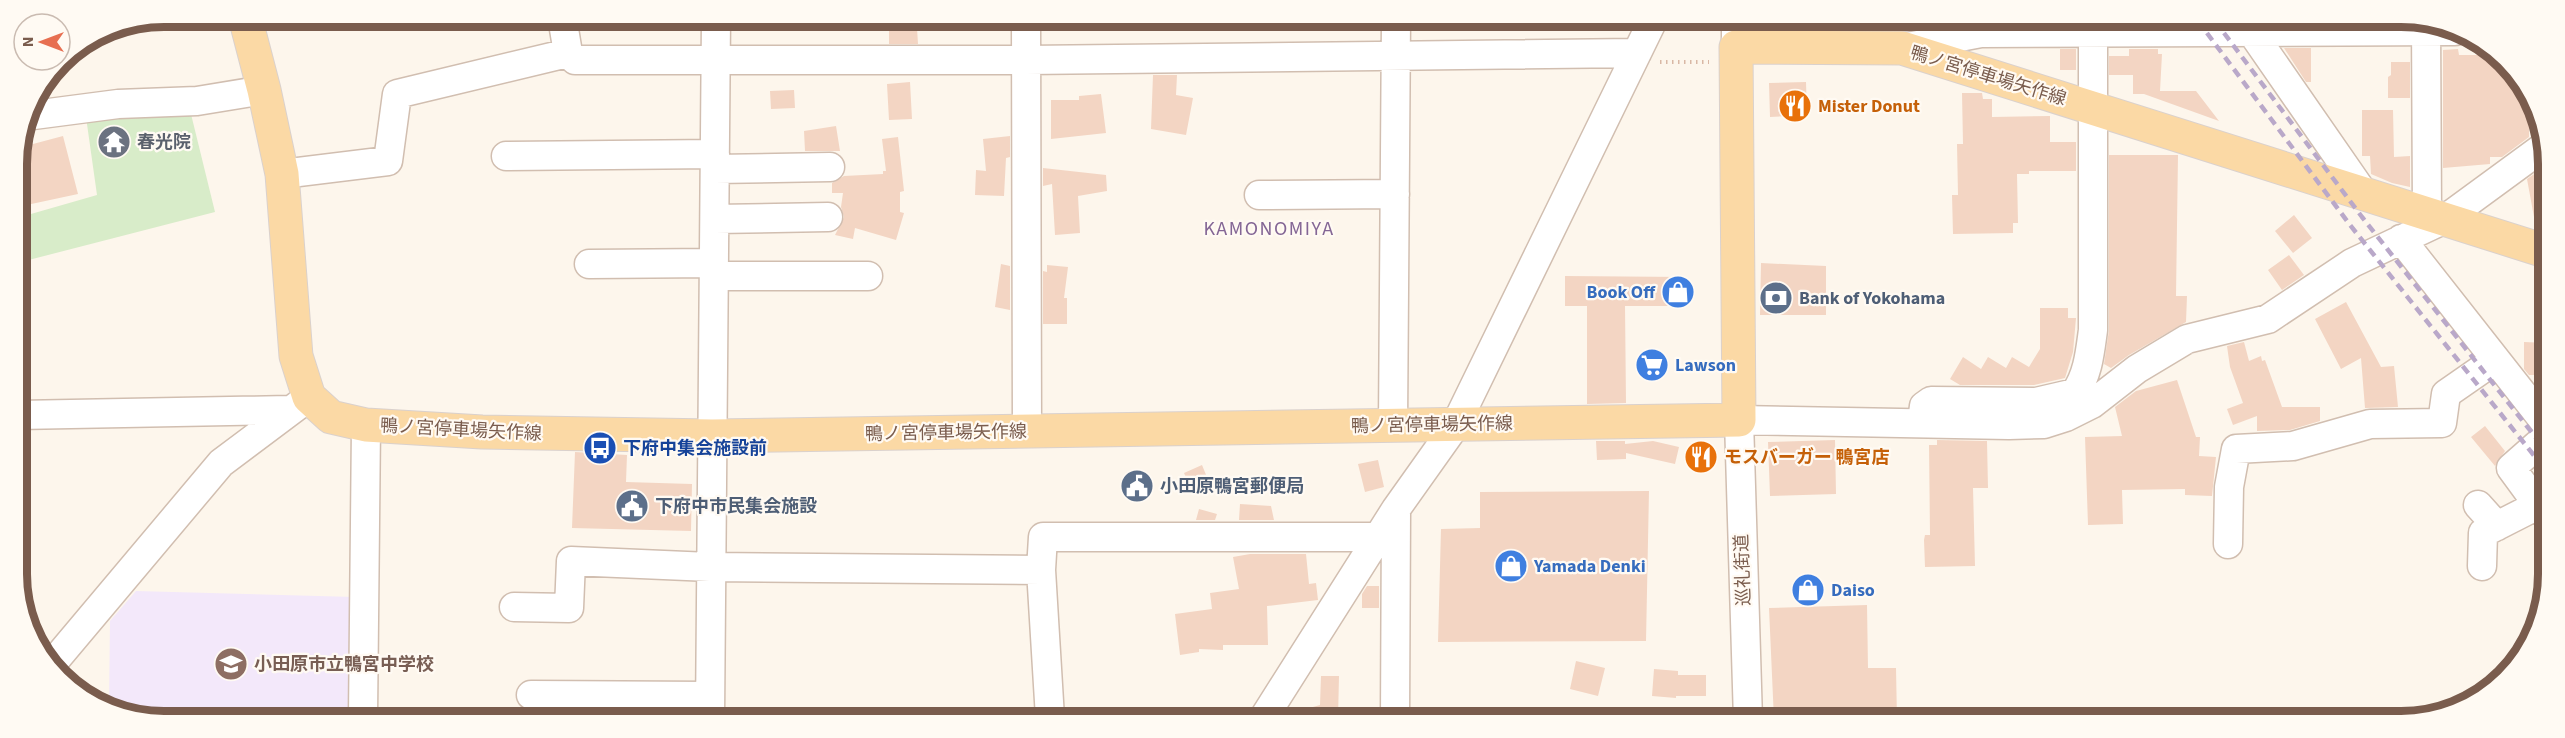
<svg xmlns="http://www.w3.org/2000/svg" width="2565" height="738" viewBox="0 0 2565 738" font-family="'Source Sans 3','Noto Sans JP',sans-serif">
<style>
.education{fill:#f3e8fa}
.green{fill:#d8ecc9}
.building{fill:#f3d5c3}
.lines{fill:none;stroke-linecap:round;stroke-linejoin:round}
.minor-casing{stroke:#d1beb0;stroke-width:31}
.major-casing{stroke:#dad1cd;stroke-width:35}
.path{stroke:#d9b8a5;stroke-width:4;stroke-dasharray:1.5 4.5;stroke-linecap:butt}
.minor{stroke:#fff;stroke-width:28}
.major{stroke:#fbd9a5;stroke-width:33}
.rail{stroke:#b9a8c9;stroke-width:4.5;stroke-dasharray:9 6;stroke-linecap:butt}
.labels{text-anchor:middle;dominant-baseline:central;stroke-width:4.5;stroke-linejoin:round;paint-order:stroke}
.street-label{font-size:18px;fill:#7a5c4d;stroke:#fffaf3}
.food-label{font-size:18px;font-weight:bold;fill:#c56008;stroke:#fffaf3;text-anchor:start}
.worship-label{font-size:18px;font-weight:bold;fill:#5b616d;stroke:#fffaf3;text-anchor:start}
.shop-label{font-size:18px;font-weight:bold;fill:#366cbe;stroke:#fffaf3;text-anchor:start}
.service-label{font-size:18px;font-weight:bold;fill:#4e5e75;stroke:#fffaf3;text-anchor:start}
.transit-label{font-size:18px;font-weight:bold;fill:#164399;stroke:#fffaf3;text-anchor:start}
.education-label{font-size:18px;font-weight:bold;fill:#785e54;stroke:#fffaf3;text-anchor:start}
.neighbourhood-label{font-size:20px;letter-spacing:1.5px;fill:#846695;stroke:#fffaf3}
.rim{fill:none;stroke:#7a5c4d;stroke-width:8}
</style>
<rect width="100%" height="100%" fill="#fdf6ec"/>
<!-- education -->
<path class="education" d="M136 591 355 597 352 717H126L109 707 110 621Z"/>
<!-- green -->
<path class="green" d="M190 110 215 212 17 263V218L97 195 86 117Z"/>
<!-- building -->
<path class="building" d="M917 28 918 44H889V29Z
M2311 48V82H2306L2284 48Z
M2060 49H2076V70H2060Z
M2129 49H2158V54H2162L2160 91H2196L2219 121 2144 94H2133V75H2109V56H2129Z
M2458 49 2459 55H2494L2512 66 2517 78 2518 99H2528L2529 101V137L2502 157H2490V164L2443 168V50Z
M2391 62H2410V98H2388V77L2391 75Z
M1153 75H1177L1176 95 1193 98 1186 135 1151 129Z
M910 82 912 119 889 120 887 84Z
M1806 82 1807 115 1770 117 1769 83Z
M794 90 795 108 771 109 770 91Z
M1962 93H1982L1983 99H1992V117L2050 116V142H2076V171H2029V174H2017L2018 223H2013V233L1953 234 1952 195H1958L1957 144H1963Z
M1101 94 1106 133 1051 139V100H1079V96Z
M2362 110H2393L2394 157 2410 156V187L2392 183 2371 174 2370 156H2362Z
M836 126 840 151H805L804 131Z
M63 136 78 194 22 206 17 177 18 148Z
M1010 136V157L1006 158 1004 196 975 195 976 170 986 171 983 139Z
M898 137 904 191 900 192V212L904 213 896 240 855 228 853 239 835 235 844 217 841 207 843 193H832V183L844 176 883 174V171H886L882 139Z
M2109 155H2178L2176 296H2187L2186 322 2129 355 2111 368 2104 364 2109 330Z
M1043 168 1106 175 1107 191 1078 196 1080 233 1055 235 1052 184 1043 186Z
M2546 171 2545 231H2544L2536 228 2527 179 2537 172Z
M2294 215 2312 238 2293 253 2275 231Z
M2289 255 2304 275 2282 290 2268 270Z
M1761 263 1826 266V315H1760Z
M1001 264 1010 266V310L995 307Z
M1047 265 1068 267 1064 298H1067V324H1043V271L1047 272Z
M1565 276 1685 277 1684 306H1625L1626 403 1587 404V306H1565Z
M2346 302 2381 367 2394 366 2398 407 2365 408 2361 358 2341 369 2315 319Z
M2040 308H2068V318H2076L2073 352 2065 378 2034 385H1960L1950 379 1963 357 1981 369 1988 357 2006 368 2012 357 2029 367 2040 349Z
M2244 342 2249 361 2261 356 2262 361 2265 360 2282 407H2320V421L2290 430 2257 431V416L2233 425 2227 409 2243 403 2230 367 2227 346Z
M2524 342 2545 343V375H2529L2524 369Z
M2177 380 2196 437H2200L2199 456 2216 457 2212 496 2185 495V489L2122 490 2123 524 2088 525 2085 437 2122 436 2115 407 2136 391Z
M2485 426 2505 451 2495 466 2471 437Z
M1835 440 1836 494 1770 496 1768 442Z
M1937 440 1987 441 1988 488H1973L1975 566 1925 567 1924 540 1925 535H1930L1929 445H1937Z
M1596 441H1625V444L1653 441 1679 447 1675 464 1626 453V459L1597 460Z
M575 452 627 455 626 482 692 484 691 531 572 528Z
M1378 460 1384 487 1365 492 1358 464Z
M1202 465 1211 487 1194 495 1184 473Z
M1649 491 1646 641 1438 642 1441 529 1480 528V492Z
M1240 504 1271 506 1274 520H1239Z
M1199 509 1217 514 1215 520H1196Z
M1250 554H1306L1309 584 1316 583 1318 600 1267 606 1268 645H1223V650L1199 649V652L1180 655 1175 614 1212 609 1210 593 1239 589 1233 557Z
M1367 586H1379V608H1362V594Z
M1867 605 1868 668H1896L1897 720H1774L1769 608Z
M1576 661 1605 668 1598 696 1570 689Z
M1654 669 1678 671V675H1706V696H1676V698L1652 696Z
M1321 676H1339L1338 719H1289L1288 714 1320 705Z"/>
<g class="lines">
<defs>
<path id="minor" d="M1026 18 1027 431
M1736 20V47
M2244 21 2364 194
M2426 21 2427 214
M1902 48 1981 33 2455 31
M568 53 575 60H1027L1637 53
M26 116 118 104 197 101 264 90
M506 156 715 154
M715 169 830 167
M282 174 388 161 397 94 568 53 562 17
M1259 195 1395 194
M715 219 828 217
M2401 239 2544 421
M589 264 714 263
M714 276H868
M18 415 289 410
M1922 422 1924 406 1931 401 2036 402 2075 393C2088 375 2090 352 2093 330V21
M1393 425 1396 19
M2478 505 2497 526
M2544 513 2511 468 2544 439
M2228 544 2229 487 2236 449 2293 446 2370 424 2442 423 2446 394 2495 360
M2482 566 2483 533 2538 505
M514 607 569 608 571 561 710 567 1041 570
M52 664 221 463 309 397
M531 695 710 696
M363 717 366 425
M710 718 716 18
M1050 718 1041 570 1043 537H1379
M1263 719 1396 509 1455 426 1653 20
M1395 719 1396 511
M1748 720 1739 420 2009 425 2044 424 2066 417 2092 404 2137 369 2187 339 2268 319 2352 263 2445 219 2546 145"/>
<path id="major" d="M245 17 264 90 282 174 296 356 309 397 331 417 366 425 482 432 712 436 1739 420 1736 47 1902 48 2545 251"/>
</defs>
<!-- minor casing -->
<use href="#minor" class="minor-casing"/>
<!-- major casing -->
<use href="#major" class="major-casing"/>
<!-- path -->
<path class="path" d="M1660 62H1709"/>
<!-- minor -->
<use href="#minor" class="minor"/>
<!-- major -->
<use href="#major" class="major"/>
<!-- rail -->
<path class="rail" d="M2198 21 2350 225 2544 468
M2215 21 2362 217 2544 448"/>
</g>
<!-- icons -->
<defs>
<symbol id="restaurant-disc" viewBox="-11 -11 22 22"><circle r="9.5" fill="#e8710a" stroke="#fffaf3"/><path d="M-5-6h1v4h1v-4h1v4h1v-4h1v5L-1.5 .5V6h-2V.5L-5-1ZM5-6V6H3V1.5H1.5Q1.5-4 5-6Z" fill="#fff"/></symbol>
<symbol id="temple-disc" viewBox="-11 -11 22 22"><circle r="9.5" fill="#6b7280" stroke="#fffaf3"/><path d="M0-6L5-2H3V0L6.5 2.5H4V6H1.5V3h-3V6H-4V2.5H-6.5L-3 0V-2H-5Z" fill="#fff"/></symbol>
<symbol id="shop-disc" viewBox="-11 -11 22 22"><circle r="9.5" fill="#3f7fe0" stroke="#fffaf3"/><path d="M-5-2.5h2.3a2.7 3.5 0 0 1 5.4 0H5L5.5 6h-11ZM-1.5-2.5h3a1.5 2.3 0 0 0-3 0Z" fill="#fff"/></symbol>
<symbol id="bank-disc" viewBox="-11 -11 22 22"><circle r="9.5" fill="#5c6f8a" stroke="#fffaf3"/><path d="M-6-4H6V4H-6ZM0-2.3a2.3 2.3 0 1 0 0 4.6a2.3 2.3 0 1 0 0-4.6Z" fill="#fff"/></symbol>
<symbol id="supermarket-disc" viewBox="-11 -11 22 22"><circle r="9.5" fill="#3f7fe0" stroke="#fffaf3"/><path d="M-6-5.5h2.5l.6 2H6L4.5 2H-2.5L-4.4-4H-6ZM-1.5 3.2a1.3 1.3 0 1 0 .1 0ZM3 3.2a1.3 1.3 0 1 0 .1 0Z" fill="#fff"/></symbol>
<symbol id="bus-disc" viewBox="-11 -11 22 22"><circle r="9.5" fill="#1a4fb4" stroke="#fffaf3"/><path d="M-5-6H5V4H4V6H2V4H-2V6H-4V4H-5ZM-3.5-4V0h7V-4ZM-3.5 1.2v1.5H-2V1.2ZM2 1.2v1.5H3.5V1.2Z" fill="#fff"/></symbol>
<symbol id="civic-disc" viewBox="-11 -11 22 22"><circle r="9.5" fill="#5c6f8a" stroke="#fffaf3"/><path d="M-.6-6.5H3V-4.5H.6V-3L4-1V1h2V6H-6V1h2V-1L-.6-3ZM-1.2 2.5V6h2.4V2.5Z" fill="#fff"/></symbol>
<symbol id="school-disc" viewBox="-11 -11 22 22"><circle r="9.5" fill="#8d6e63" stroke="#fffaf3"/><path d="M0-5L7-2L0 1L-7-2ZM-4 1L0 2.5L4 1V4Q0 6-4 4Z" fill="#fff"/></symbol>
</defs>
<g fill-rule="evenodd">
<use href="#restaurant-disc" x="1776" y="87" width="38" height="38"/>
<use href="#temple-disc" x="95" y="123" width="38" height="38"/>
<use href="#shop-disc" x="1659" y="273" width="38" height="38"/>
<use href="#bank-disc" x="1757" y="279" width="38" height="38"/>
<use href="#supermarket-disc" x="1633" y="346" width="38" height="38"/>
<use href="#bus-disc" x="581" y="429" width="38" height="38"/>
<use href="#restaurant-disc" x="1682" y="438" width="38" height="38"/>
<use href="#civic-disc" x="1118" y="467" width="38" height="38"/>
<use href="#civic-disc" x="613" y="487" width="38" height="38"/>
<use href="#shop-disc" x="1492" y="547" width="38" height="38"/>
<use href="#shop-disc" x="1789" y="571" width="38" height="38"/>
<use href="#school-disc" x="212" y="645" width="38" height="38"/>
</g>
<g class="labels">
<!-- street labels -->
<g class="street-label">
<text transform="translate(1988 76) rotate(17)">鴨ノ宮停車場矢作線</text>
<text transform="translate(1432 425) rotate(-1)">鴨ノ宮停車場矢作線</text>
<text transform="translate(461 430) rotate(3)">鴨ノ宮停車場矢作線</text>
<text transform="translate(946 433) rotate(-1)">鴨ノ宮停車場矢作線</text>
<text transform="translate(1743 570) rotate(-92)">巡礼街道</text>
</g>
<!-- food labels -->
<g class="food-label">
<text x="1818" y="106">Mister Donut</text>
<text x="1724" y="457">モスバーガー 鴨宮店</text>
</g>
<!-- worship labels -->
<g class="worship-label">
<text x="137" y="142">春光院</text>
</g>
<!-- shop labels -->
<g class="shop-label">
<text x="1655" y="292" text-anchor="end">Book Off</text>
<text x="1675" y="365">Lawson</text>
<text x="1534" y="566">Yamada Denki</text>
<text x="1831" y="590">Daiso</text>
</g>
<!-- service labels -->
<g class="service-label">
<text x="1799" y="298">Bank of Yokohama</text>
<text x="1160" y="486">小田原鴨宮郵便局</text>
<text x="655" y="506">下府中市民集会施設</text>
</g>
<!-- transit labels -->
<g class="transit-label">
<text x="623" y="448">下府中集会施設前</text>
</g>
<!-- education labels -->
<g class="education-label">
<text x="254" y="664">小田原市立鴨宮中学校</text>
</g>
<!-- neighbourhood labels -->
<g class="neighbourhood-label">
<text x="1269" y="229">KAMONOMIYA</text>
</g>
</g>
<!-- crop -->
<path d="M0 0H2565V738H0ZM164 27H2401A137 137 0 0 1 2538 164V574A137 137 0 0 1 2401 711H164A137 137 0 0 1 27 574V164A137 137 0 0 1 164 27Z" fill="#fffaf3" fill-rule="evenodd"/>
<path class="rim" d="M164 27H2401A137 137 0 0 1 2538 164V574A137 137 0 0 1 2401 711H164A137 137 0 0 1 27 574V164A137 137 0 0 1 164 27Z"/>
<!-- north arrow -->
<g transform="translate(42 42) rotate(270)"><circle r="28" fill="#fffaf3" stroke="#cabbb1" stroke-width="1.5"/>
<path d="M0-4.5L10 22L0 15L-10 22Z" fill="#e76f51"/>
<text y="-9" font-size="16" font-weight="bold" text-anchor="middle" fill="#7a5c4d">N</text>
</g>
</svg>
